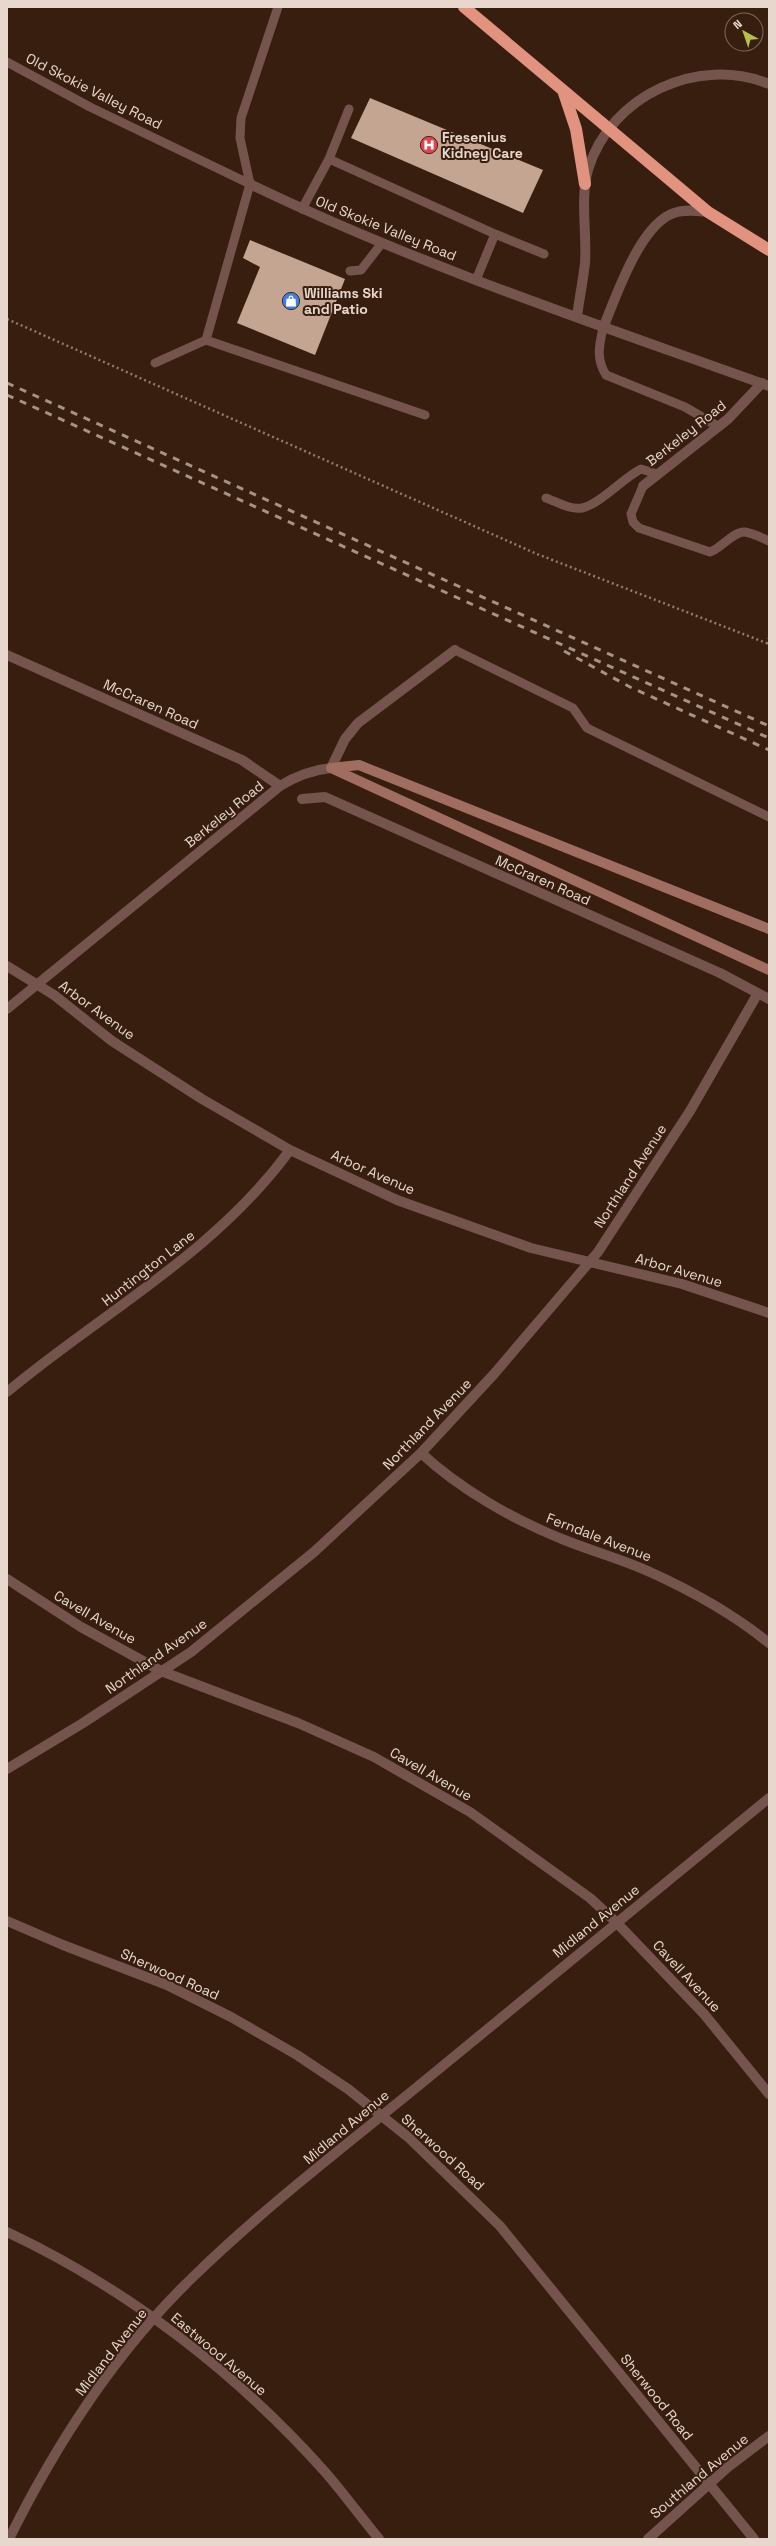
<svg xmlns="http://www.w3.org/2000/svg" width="776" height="2546" viewBox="0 0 776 2546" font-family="'Space Grotesk',sans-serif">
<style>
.building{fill:#c4a591}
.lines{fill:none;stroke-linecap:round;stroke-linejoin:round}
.path{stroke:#907b6f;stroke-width:2.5;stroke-dasharray:2 3;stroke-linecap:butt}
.service{stroke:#74544c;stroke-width:9}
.minor{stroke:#74544c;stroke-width:10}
.tertiary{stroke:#74544c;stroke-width:10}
.secondary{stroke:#a06d61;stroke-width:10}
.motorway{stroke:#e1937f;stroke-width:12}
.rail{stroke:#a69286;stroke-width:3;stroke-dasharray:7 7;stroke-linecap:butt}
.labels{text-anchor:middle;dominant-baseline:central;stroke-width:4;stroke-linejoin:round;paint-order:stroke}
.street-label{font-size:14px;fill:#e8d7cd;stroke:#371e0f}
.poi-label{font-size:14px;font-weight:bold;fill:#e8d7cd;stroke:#371e0f;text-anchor:start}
</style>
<rect width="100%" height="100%" fill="#371e0f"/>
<!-- building -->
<path class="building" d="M370 98 543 170 523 213 351 138Z
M250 240 345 279 315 355 237 323 260 267 243 258Z"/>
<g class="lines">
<!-- path -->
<path class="path" d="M7 319 537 554 769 644
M767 644 769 638"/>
<!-- service -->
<path class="service" d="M278 7 241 118 240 138 250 184 206 340 425 415
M7 62 90 107 250 184
M329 159 349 109
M302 209 329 159 495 234 476 280
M495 234 544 254
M350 271 361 270 382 243
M603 328C599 346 596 359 606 375L685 407 719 427
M155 363 206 340
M643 486 631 514 633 522 639 528 710 552C721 549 733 531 745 532 753 533 762 538 769 541
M546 498C557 502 570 510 582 508 600 504 623 478 641 469L657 474
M455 650 573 708 587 728 769 817"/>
<!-- minor -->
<path class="minor" d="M643 486 728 419 762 383
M7 655 242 760 280 786
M331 768 345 739 358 723 455 650
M302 799 325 797 720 973 769 999
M7 966 54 995 112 1041 202 1099 290 1150 397 1200 531 1248 682 1284 769 1313
M7 1392C104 1311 214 1254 290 1150
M421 1453C460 1489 512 1519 562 1539 591 1551 622 1559 650 1572 692 1591 733 1614 769 1643
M7 1579 81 1627 161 1671 298 1723 374 1757 470 1812 590 1898 616 1922 704 2014 769 2094
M7 1769 83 1723 191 1652 314 1552 421 1453 494 1374 598 1252 690 1111 758 993
M7 1921 63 1945 167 1985 231 2017 297 2055 348 2089 408 2137 500 2226 754 2539
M7 2232C128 2289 237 2373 326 2473 344 2494 361 2517 379 2539
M9 2539C56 2444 117 2350 194 2276 267 2205 349 2143 428 2078 541 1984 655 1891 769 1798
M648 2539 728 2467 769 2436"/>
<!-- tertiary -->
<path class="tertiary" d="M250 184C418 265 594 323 769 386
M577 317C579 300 583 281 585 263 587 233 580 199 588 170 610 95 699 55 769 84
M603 328C616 297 640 224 674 213 685 209 697 211 708 212
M7 1009 280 786C296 776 312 770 331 768"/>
<!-- secondary -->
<path class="secondary" d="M331 768 769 970
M331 768 359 765 769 929"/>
<!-- motorway -->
<path class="motorway" d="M464 7 708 212 769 250
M564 93 576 129 585 184"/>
<!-- rail -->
<path class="rail" d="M7 383 769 726
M7 395 769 738
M564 651 630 687 769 750"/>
</g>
<!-- icons -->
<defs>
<symbol id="hospital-disc" viewBox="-11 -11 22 22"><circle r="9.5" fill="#e0444e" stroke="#371e0f"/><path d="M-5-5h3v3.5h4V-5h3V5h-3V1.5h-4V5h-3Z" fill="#fff"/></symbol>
<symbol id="shop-disc" viewBox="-11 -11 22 22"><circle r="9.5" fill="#3f7fe0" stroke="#371e0f"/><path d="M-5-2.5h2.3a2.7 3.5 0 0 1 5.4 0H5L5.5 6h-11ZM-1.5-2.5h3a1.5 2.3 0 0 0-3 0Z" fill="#fff"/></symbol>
</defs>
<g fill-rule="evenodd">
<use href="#hospital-disc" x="419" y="135" width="20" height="20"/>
<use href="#shop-disc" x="281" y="291" width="20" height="20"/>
</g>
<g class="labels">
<!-- street labels -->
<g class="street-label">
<text transform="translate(94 91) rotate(27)">Old Skokie Valley Road</text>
<text transform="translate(386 228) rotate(22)">Old Skokie Valley Road</text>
<text transform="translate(686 433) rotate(-38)">Berkeley Road</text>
<text transform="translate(151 704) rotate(24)">McCraren Road</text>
<text transform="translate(224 814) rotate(-39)">Berkeley Road</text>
<text transform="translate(543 880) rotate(24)">McCraren Road</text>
<text transform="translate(97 1010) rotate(36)">Arbor Avenue</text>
<text transform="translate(373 1172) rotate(24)">Arbor Avenue</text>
<text transform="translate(630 1176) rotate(-57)">Northland Avenue</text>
<text transform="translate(148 1268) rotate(-38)">Huntington Lane</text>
<text transform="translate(679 1270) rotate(16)">Arbor Avenue</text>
<text transform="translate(427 1424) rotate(-46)">Northland Avenue</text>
<text transform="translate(599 1537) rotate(21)">Ferndale Avenue</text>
<text transform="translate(95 1617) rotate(30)">Cavell Avenue</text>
<text transform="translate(156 1656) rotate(-35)">Northland Avenue</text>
<text transform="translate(431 1774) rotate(30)">Cavell Avenue</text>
<text transform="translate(596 1921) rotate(-39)">Midland Avenue</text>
<text transform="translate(170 1974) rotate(24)">Sherwood Road</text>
<text transform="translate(687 1976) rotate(47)">Cavell Avenue</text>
<text transform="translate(346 2127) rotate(-40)">Midland Avenue</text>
<text transform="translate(443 2152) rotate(42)">Sherwood Road</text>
<text transform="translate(111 2352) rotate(-52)">Midland Avenue</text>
<text transform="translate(219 2354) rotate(40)">Eastwood Avenue</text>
<text transform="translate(657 2397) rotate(51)">Sherwood Road</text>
<text transform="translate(699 2476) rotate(-40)">Southland Avenue</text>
</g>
<!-- poi labels -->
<g class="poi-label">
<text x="442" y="137">Fresenius<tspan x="442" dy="16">Kidney Care</tspan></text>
<text x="304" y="293">Williams Ski<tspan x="304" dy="16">and Patio</tspan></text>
</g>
</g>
<!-- border -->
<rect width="776" height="2546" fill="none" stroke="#e8d7cd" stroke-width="16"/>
<!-- north arrow -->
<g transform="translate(744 32) rotate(320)"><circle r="19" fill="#371e0f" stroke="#7e685b"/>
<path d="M0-3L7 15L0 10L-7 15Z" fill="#b6c149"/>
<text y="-6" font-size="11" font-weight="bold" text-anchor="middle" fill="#e8d7cd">N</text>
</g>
</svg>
